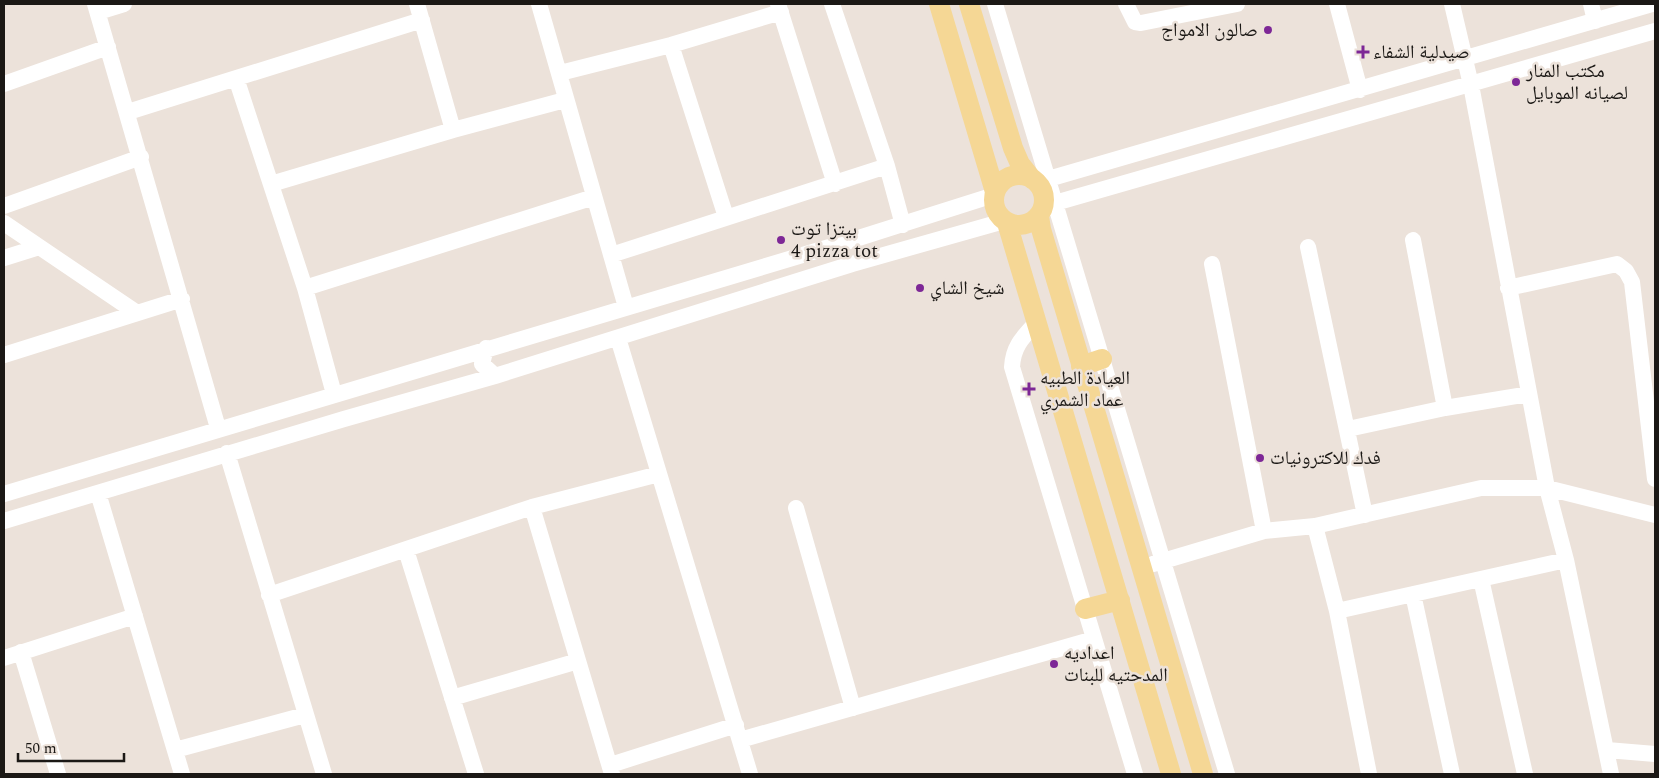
<svg xmlns="http://www.w3.org/2000/svg" width="1659" height="778" viewBox="0 0 1659 778" font-family="Spectral,'Noto Naskh Arabic',serif">
<style>
.lines{fill:none;stroke-linecap:round;stroke-linejoin:round}
.minor{stroke:#fff;stroke-width:16}
.major{stroke:#f5d795;stroke-width:20}
.poi-dot{fill:#7d2796;stroke:#ece2da;stroke-width:2}
.labels{text-anchor:middle;dominant-baseline:central;stroke-width:5;stroke-linejoin:round;paint-order:stroke}
.poi-label{font-size:19px;fill:#1b1815;stroke:#ece2da;text-anchor:start}
</style>
<rect width="100%" height="100%" fill="#ece2da"/>
<g class="lines">
<!-- minor -->
<path class="minor" d="M95 4 218 428
M417 4 453 130
M539 4 626 307
M778 4 835 184
M832 4 887 166 903 225
M995 4 1227 774
M1126 4 1135 22 1141 23 1237 4
M1337 4 1360 90
M1452 4 1471 85 1547 488 1566 560 1611 774
M1591 4 1595 21
M98 12 124 4
M671 45 726 217
M560 73 671 45 781 12
M236 78 305 288 334 394
M4 84 108 47
M128 112 422 20
M1038 182 1652 4
M271 184 453 130 565 100
M4 206 141 157
M1046 209 1055 203 1655 31
M4 223 137 313
M1413 240 1445 408 1529 394
M1308 247 1365 515
M611 255 887 166
M4 258 39 247
M1212 264 1264 531
M305 288 594 197
M1508 288 1617 264 1626 271 1632 282 1655 479
M1037 322C1023 337 1013 346 1012 367L1135 774
M618 338 750 774
M486 348 482 364 495 376
M4 355 182 299
M1348 429 1445 408
M227 453 324 774
M98 493 182 774
M4 494 846 242 994 195
M532 507 612 774
M796 508 853 708
M4 521 344 419 495 376 852 264 1004 221
M1315 526 1337 611 1369 774
M406 550 476 774
M1153 564 1264 531 1315 526 1481 488H1547L1655 515
M1481 579 1525 774
M1413 594 1452 774
M269 595 532 507 659 474
M1337 611 1566 560
M21 652 58 774
M4 658 135 616
M452 698 578 661
M740 740 1094 639
M175 750 305 715
M1607 750 1655 754
M610 765 736 725"/>
<!-- major -->
<path class="major" d="M939 4 995 192
M969 4 1013 148 1020 164 1032 179
M994 200a25 25 0 1 1 50 0a25 25 0 1 1-50 0Z
M1039 216 1041 229 1203 774
M1007 223 1171 774
M1081 366 1102 359
M1085 609 1120 600"/>
</g>
<!-- markers -->
<g class="poi-dot">
<circle cx="1268" cy="30" r="5"/>
<path d="M1360.5 44.5h5v5h5v5h-5v5h-5v-5h-5v-5h5z"/>
<circle cx="1516" cy="82" r="5"/>
<circle cx="781" cy="240" r="5"/>
<circle cx="920" cy="288" r="5"/>
<path d="M1026.5 381.5h5v5h5v5h-5v5h-5v-5h-5v-5h5z"/>
<circle cx="1260" cy="458" r="5"/>
<circle cx="1054" cy="664" r="5"/>
</g>
<g class="labels">
<!-- poi labels -->
<g class="poi-label">
<text x="1258" y="30" text-anchor="end">صالون الامواج</text>
<text x="1373" y="52">صيدلية الشفاء</text>
<text x="1526" y="71">مكتب المنار<tspan x="1526" dy="22">لصيانه الموبايل</tspan></text>
<text x="791" y="229">بيتزا توت<tspan x="791" dy="22">4 pizza tot</tspan></text>
<text x="930" y="288">شيخ الشاي</text>
<text x="1040" y="378">العيادة الطبيه<tspan x="1040" dy="22">عماد الشمري</tspan></text>
<text x="1270" y="458">فدك للاكترونيات</text>
<text x="1064" y="653">اعداديه<tspan x="1064" dy="22">المدحتيه للبنات</tspan></text>
</g>
</g>
<!-- border -->
<rect width="1659" height="778" fill="none" stroke="#1b1815" stroke-width="10"/>
<!-- scale -->
<path d="M18 753v8h106v-8" fill="none" stroke="#1b1815" stroke-width="2.5"/>
<text x="25" y="753" font-size="15" fill="#1b1815" stroke="#ece2da" stroke-width="4" paint-order="stroke">50 m</text>
</svg>
